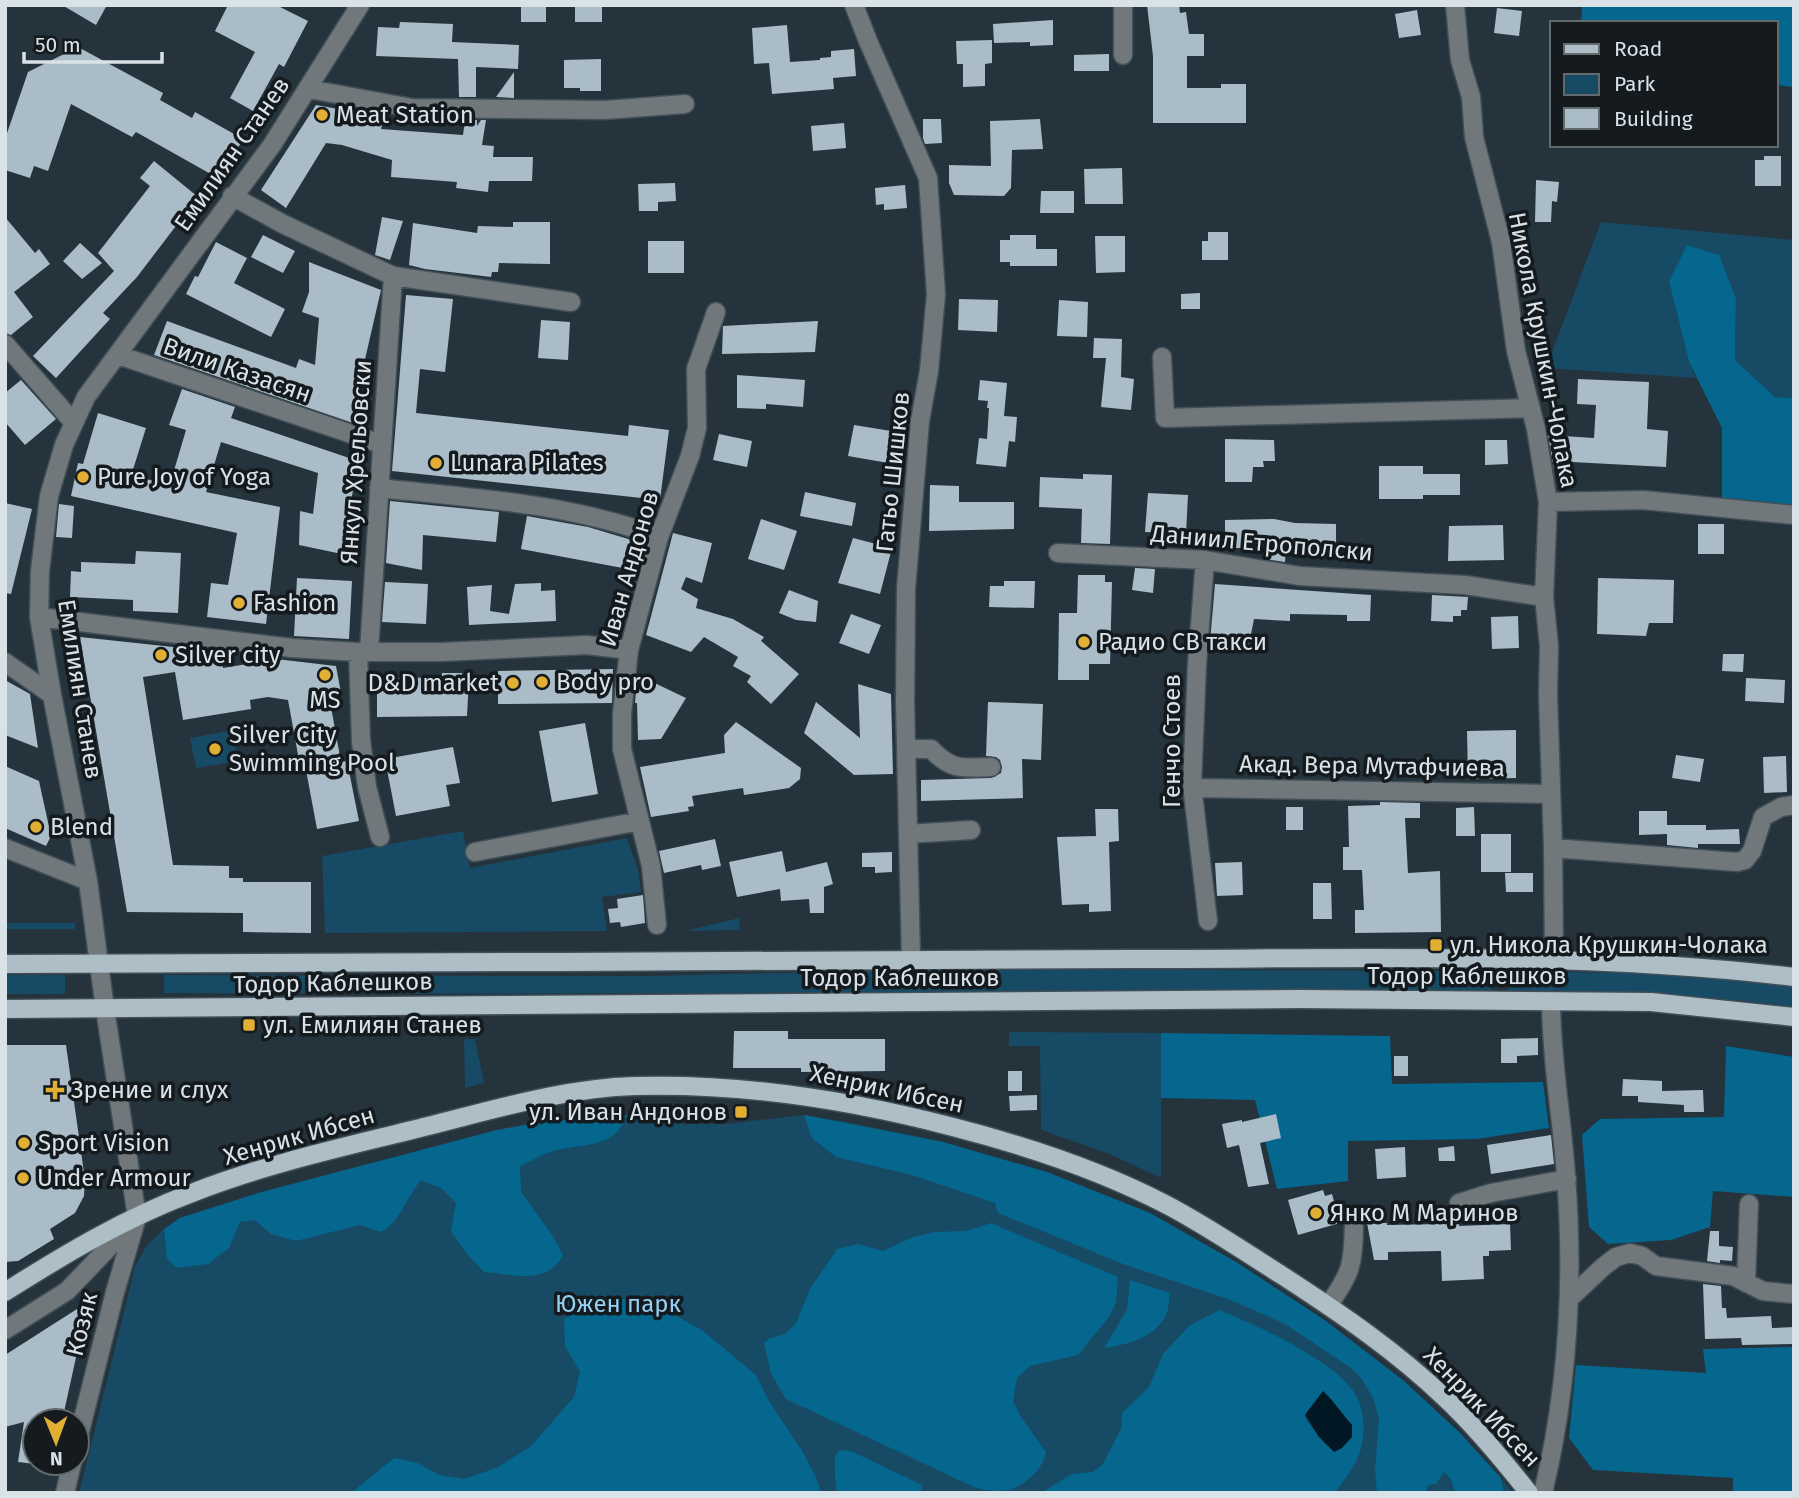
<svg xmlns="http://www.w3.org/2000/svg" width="1799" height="1498" viewBox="0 0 1799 1498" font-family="'Fira Sans',sans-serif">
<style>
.green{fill:#174a64}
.forest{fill:#05668e;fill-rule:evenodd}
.water{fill:#011724}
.building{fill:#aabcc7}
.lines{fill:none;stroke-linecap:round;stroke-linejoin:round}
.minor-casing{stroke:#424f57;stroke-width:21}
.major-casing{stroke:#424f57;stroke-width:21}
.minor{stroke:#70787c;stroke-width:18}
.major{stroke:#aebec7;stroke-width:18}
.poi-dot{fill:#e1af34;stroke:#141a1e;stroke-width:2.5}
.labels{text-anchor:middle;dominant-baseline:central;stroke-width:7;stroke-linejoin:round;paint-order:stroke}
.poi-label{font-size:24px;fill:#d8e2e7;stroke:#141a1e;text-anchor:start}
.street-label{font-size:24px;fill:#d8e2e7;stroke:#141a1e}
.park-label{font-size:24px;fill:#95d0f3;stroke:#141a1e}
</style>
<rect width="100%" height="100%" fill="#25333c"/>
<!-- green -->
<path class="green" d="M1601 222 1794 240V398L1775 397 1735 360 1736 299 1669 281 1689 362 1696 378 1546 368Z
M233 730 239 761 196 768 190 738Z
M463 831 470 868 627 838 638 870 641 892 602 897 607 931 325 933 322 856Z
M739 918 740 930 685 931Z
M5 923H75V929H5Z
M954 969 1490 971 1492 990C1049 991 606 995 164 993V975L649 976Z
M1508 971 1677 974 1794 986V1007C1697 994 1606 991 1508 991Z
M5 975H65V994H5Z
M1009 1032 1161 1033V1178L1107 1153 1041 1130 1040 1046H1009Z
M464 1039H475L484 1083 465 1088Z
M827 1084C848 1085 868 1085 885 1099L813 1085Z
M627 1115 683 1124H726L804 1115 846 1122 943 1142 1047 1172 1150 1213 1236 1262 1326 1321 1404 1381 1461 1434 1514 1493H79L135 1267 147 1245 164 1229 180 1218 258 1193 497 1130 540 1122Z"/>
<!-- forest -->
<path class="forest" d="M1582 5H1794V87L1776 85V23H1581Z
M1687 245 1719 255 1736 299 1735 360 1775 397 1794 398V506L1722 500V428L1689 362 1669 281Z
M1161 1033 1390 1036 1392 1084 1543 1082 1549 1128 1477 1139 1348 1141V1181L1277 1189 1255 1100 1161 1098Z
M1726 1046 1794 1057V1197L1713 1191 1710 1227 1671 1240 1608 1244 1589 1227 1582 1135 1600 1119 1724 1117Z
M627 1115C615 1149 586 1143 557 1150 544 1153 532 1161 520 1166L521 1192 552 1235 563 1255C547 1286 514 1274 484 1272L468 1255 451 1231 456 1203 441 1188 421 1180C406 1198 401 1221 381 1232L360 1225 296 1241 271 1234 255 1220 240 1222 229 1248 208 1264 176 1268 167 1258 164 1229 180 1218 258 1193 497 1130 540 1122Z
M804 1115 943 1142 1047 1172 1150 1213 1236 1262 1326 1321 1404 1381 1461 1434 1501 1478 1504 1493H1455L1451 1479 1444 1472 1436 1484 1428 1485 1426 1493H1377L1375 1470 1379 1419 1373 1398 1362 1379 1351 1368 1285 1324 1228 1299 1123 1264 998 1213 995 1203 912 1175 836 1157 812 1138Z
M991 1223 1118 1277 1116 1303 1109 1317 1078 1355 1030 1366 1017 1378 1013 1401 1021 1417 1046 1452C1044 1468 1027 1483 1012 1489 1001 1493 987 1490 976 1488L786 1399 771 1374 764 1343 770 1338 785 1334 796 1323 810 1289 837 1249 858 1244 883 1251 913 1237 935 1232 967 1231Z
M1130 1280 1170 1293C1169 1300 1169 1309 1166 1315 1155 1338 1126 1345 1104 1348L1127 1310Z
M627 1298 667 1311 702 1330 756 1375 769 1401 801 1449 816 1477 821 1493H351L394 1458 418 1463 439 1475 464 1479 496 1468 531 1446 574 1397 580 1372 565 1346 564 1319 586 1308Z
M1220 1310C1255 1325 1342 1363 1358 1399 1365 1415 1365 1435 1360 1452 1355 1467 1344 1480 1335 1493H1041L1072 1474 1093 1472 1103 1464 1121 1429 1122 1413 1149 1387 1163 1354 1190 1325ZM1323 1392 1352 1425 1319 1437 1306 1419 1307 1411Z
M1794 1347V1493H1733V1478L1593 1470 1569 1438 1576 1365 1706 1373 1703 1349Z
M840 1450 851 1451 922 1485V1490L909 1493H837L835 1477V1455Z"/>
<!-- water -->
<path class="water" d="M1323 1391C1335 1402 1341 1413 1352 1425V1437L1342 1448 1334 1452 1319 1437 1305 1415Z"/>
<!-- building -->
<path class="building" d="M62 5H107L96 25Z
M228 5H276L308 21 284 67 279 64 253 111 230 98 255 52 215 31Z
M521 5H546V22H521Z
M575 5H602V22H575Z
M1147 5H1179L1180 13 1186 12 1189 34H1204V56H1187V88H1221V84H1246V123H1153V56Z
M1497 8 1522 11 1519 36 1494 33Z
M1417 10 1421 35 1399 38 1395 14Z
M1053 20V45L1030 46V42L994 43 993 24Z
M400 22 453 24 452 42 519 45 518 69 476 67V97H459L458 59 376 56 378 27 399 28Z
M787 25 790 62 820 60V58L831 57V51L854 49 856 76 833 78 834 89 772 94 769 63 754 64 752 28Z
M992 40V63L985 64V86L963 87V64H957L956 41Z
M78 47 163 93 160 100 192 118 195 112 243 139 230 162 227 160 216 177 136 132 132 137 71 104 48 171 34 166 30 178 5 170V139L28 72Z
M1109 54V71H1074V55Z
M601 59V91H580V88H564V60Z
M514 72V98L496 97Z
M316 105 349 111 348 115 382 125 381 129 463 135 465 120H477V126L481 120H486L482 145 494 146 493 157H533L532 181H489L488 192 456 188 457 182 391 177 392 160 342 145 326 143 286 208 261 190Z
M923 119H941L942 143 925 144 923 138Z
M1040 119 1043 149 1012 150 1011 188 1004 196 954 195 949 183V165L991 166 990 121Z
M844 123 846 148 813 151 811 126Z
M1764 156H1781V186H1755V160H1764Z
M154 161 198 197 137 277 103 313 110 319 56 378 33 356 114 271 98 253 150 186 140 178Z
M1122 168 1123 204H1085L1084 169Z
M1536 180 1559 182 1557 202 1552 201 1551 222H1535Z
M675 183 676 201 658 202V211H639L638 184Z
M905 185 907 208 884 210V204L876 205 875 188Z
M1041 191H1074V213H1040Z
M5 217 35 253 39 249 50 264 14 292 33 317 11 335 5 333Z
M382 217 403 221 390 260 375 255Z
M513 222H550V264L499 263 498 272H492L491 277 425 269 409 265 413 223 477 233 478 226 513 227Z
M1208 232H1228V260H1202V241H1208Z
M263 235 295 251 283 273 251 257Z
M1010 235H1036V249H1057V266H1010V262H1000V240H1010Z
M1095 236H1125V272L1096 273Z
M648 241H684V273H648Z
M216 242 247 258 234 283 285 309 271 337 186 294 195 276 198 277Z
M80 243 102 263 82 279 63 261Z
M309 262 381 290 360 381 364 383 356 404 362 406 356 424 154 355 167 321 296 368 299 359 315 365 319 318 302 312 309 292Z
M1200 293V309H1181V294Z
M406 295 453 299 445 372 420 369 416 413 628 436 629 425 669 430 660 500 392 471Z
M959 299 998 300 997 332 958 330Z
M1059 300 1088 302 1087 337 1057 336Z
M541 320 570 322 568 360 538 358Z
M818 321 815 352 722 354 723 326Z
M1094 338 1122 339 1121 377 1134 379 1131 410 1101 407 1106 358H1093Z
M737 375 805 380 803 407 766 404V409L737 408Z
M1578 379 1649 382 1647 429 1668 431 1666 467 1572 462V469H1554L1548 435 1594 438 1596 405 1577 404Z
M21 380 56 419 25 445 5 422V393Z
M980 380 1007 383 1004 416 1017 417 1015 442 1009 441 1006 467 976 464 979 438 987 439 989 408H987L988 401 978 400Z
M182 389 235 407 231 418 358 461 342 554 299 545 300 511 313 514 318 473 221 442 206 492 280 507 266 624 207 617 211 583 228 585 237 533 71 496 78 463 83 464 98 413 146 428 131 476 170 484 186 430 169 425Z
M854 425 891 431 894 464 848 456Z
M719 434 752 441 747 467 713 460Z
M1225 439 1274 440 1275 461H1263L1264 467H1253L1252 482H1225Z
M1485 440H1507L1508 464 1485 465Z
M1379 466H1423V474H1460V495H1423V499H1379Z
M1083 474 1112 475 1110 544 1081 543 1082 509 1039 507 1040 477 1083 479Z
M930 485 959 486V502H1014V529L929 531Z
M805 492 856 503 852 526 800 516Z
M1148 493 1188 495 1186 534 1145 532Z
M390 501 499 512 496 542 423 535 422 570 386 563Z
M5 503 32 509 11 594 5 593Z
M59 504 74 506 72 538 56 537Z
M527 516 588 527 635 541 628 569 521 549Z
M761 519 797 531 784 570 748 559Z
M1274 519 1295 523 1336 524V548H1286L1285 562 1266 559 1268 548H1225V520Z
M1698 524H1724V554H1698Z
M1503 525 1504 560 1448 561 1449 526Z
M673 533 712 543 702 583 686 577 681 589 698 599 696 608 733 619 764 637 761 641 799 674 771 704 747 682 751 676 733 666 738 657 704 637 691 652 646 635Z
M853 538 892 548 880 594 838 583Z
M136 551 181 553 178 613 133 611V600L70 597 71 571 81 572V562L135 564Z
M1135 568 1155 569 1153 593 1132 590Z
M1078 575H1105V582H1112L1110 664H1089V680H1058L1059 613H1077Z
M297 578 352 581 349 639 294 636Z
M1598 578 1674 580 1673 623H1649L1646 636 1597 634Z
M1004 581H1035L1034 608 989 607 990 586H1004Z
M385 582 428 584 426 624 382 622Z
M541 583V591L555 590 556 621 469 625 467 587 492 585 490 611 509 614 515 584Z
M1215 584 1371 595 1370 621H1347V615L1290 614V621L1254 619 1248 649 1210 642Z
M789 590 818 601 816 622 796 620 779 613Z
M1432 595 1468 597 1467 610H1461V616H1453V622L1431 621Z
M851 614 881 625 869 654 839 643Z
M1518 616 1519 648 1492 649 1491 617Z
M80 637 201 650 202 656 220 653 223 668 276 659 336 666 341 693 329 696 341 762 347 761 359 821 317 829 306 770 301 771 288 700 268 697 250 700 251 709 183 720 175 672 143 677 173 865 229 866V878H243V882H311V933L243 932V913L127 912Z
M1723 654H1744L1743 672 1722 671Z
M613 669 612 703 498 704V671Z
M442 673H462V679H469L467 716 377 717V679L442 677Z
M642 677 686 698 661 739 638 740 637 703H635L637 680Z
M1746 678 1785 680 1784 703 1745 701Z
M5 680 30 694 38 748 5 735Z
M858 684 891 694 893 774 854 775 804 733 816 702 860 738Z
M988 702 1043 704 1041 760 1022 759 1023 798 921 801V780L991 778 1001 773 1002 767 1000 760 996 757 986 756Z
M736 722 801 768 800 779 789 788 744 795 743 788 692 796 694 806 688 807 689 811 651 817 640 767 725 753 724 735Z
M585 723 598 794 552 802 539 731Z
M1516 730V778L1468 779 1467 731Z
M453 747 460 783 446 785 450 806 396 816 385 759Z
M1676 755 1704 759 1700 782 1672 778Z
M1786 756 1787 792 1764 793 1763 757Z
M5 766 39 781 51 836 46 846 5 828Z
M1380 802 1420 803V818H1405L1408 873 1440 871 1441 932 1355 933V910H1364L1362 870H1343V847H1349L1348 806 1380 805Z
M1286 807H1303V830H1286Z
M1474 807 1475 836H1456V808Z
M1095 809H1118L1119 841 1109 842 1111 911 1089 912V904L1062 905 1057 837 1096 836Z
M1639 811H1667V825H1706V830L1739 829 1740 844H1698V848L1667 845V834L1639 835Z
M1481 834H1511V872H1481Z
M715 839 721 866 702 870 701 865 664 873 659 851Z
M782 851 786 872 827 862 833 884 824 887V913H810L809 899 781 901 780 889 737 897 729 862Z
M892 852V872L875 873V867H862V853Z
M1242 862 1243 895 1217 896 1215 863Z
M1505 873H1533V892H1506Z
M1313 883H1331L1332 919H1313Z
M643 895 645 923 621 927 620 922 610 923 608 909 618 908 617 899Z
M734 1031H788V1039H885V1071L801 1072V1068H733Z
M1538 1038V1055L1517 1056V1063H1501V1039Z
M5 1045H66L85 1180 84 1196 75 1213 50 1229 54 1239 18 1261 5 1262Z
M1394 1056H1408V1076H1394Z
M1008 1071H1022V1091H1008Z
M1623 1079 1662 1081V1091L1703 1090 1704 1112H1684V1105L1638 1102V1096H1622Z
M1037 1095V1110L1010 1111 1009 1096Z
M1276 1114 1281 1138 1260 1143 1269 1184 1248 1187 1239 1145 1227 1148 1222 1124 1242 1120V1122Z
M1551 1135 1554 1164 1491 1174 1487 1145Z
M1454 1146 1455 1161H1439L1438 1148Z
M1405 1147 1406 1177 1377 1179 1375 1149Z
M1323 1190 1325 1196 1332 1194 1340 1223 1298 1235 1288 1200Z
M1442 1220H1459V1226L1510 1224 1511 1250 1489 1251V1256H1483L1484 1279 1442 1281 1441 1251 1388 1252V1260H1374L1367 1223H1387V1225L1442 1224Z
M1710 1231H1719V1246L1733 1247 1732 1261 1720 1260V1263L1707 1261Z
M1703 1284 1721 1286 1722 1308H1726L1727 1318 1771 1316 1772 1328 1794 1327V1344L1742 1345 1741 1338 1705 1339Z
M77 1309 84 1321 62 1421H35V1464L18 1462 24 1422 5 1427V1355Z"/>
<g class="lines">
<defs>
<path id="minor" d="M854 5 868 41 928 178 936 294 929 371 920 421 906 589 905 703 911 959
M1455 5 1460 60 1471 97 1474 137 1501 242 1516 351 1536 429 1548 502 1544 597 1549 646 1548 695 1553 848 1554 960
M1123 55V5
M309 89 412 108 606 110 685 104
M232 196 283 224 393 276 571 302
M5 344 74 423
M118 355 381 444
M1162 357 1165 418 1531 408
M379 488C472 498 570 503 659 537
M1548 502 1643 500 1794 515
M1058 553 1205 560 1300 576 1465 585 1544 597
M1205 560 1197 664 1192 785 1208 921
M39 617 292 648 358 652H442L587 645 629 650
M369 651 393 276
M358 652 361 741 367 787 380 837
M5 662 52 695
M906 749H931C952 771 962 768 991 767
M1192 785 1199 788 1551 794
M908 834 971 830
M5 848 88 881
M1553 848 1737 862 1745 860 1752 851 1763 817 1781 807 1794 805
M475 852 640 821
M657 925 651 866 622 749V713L629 650 659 537 690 456 697 428 696 369 716 312
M1459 1203 1491 1193 1567 1179
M1746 1283 1749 1204
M1570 1298 1603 1267 1616 1257 1630 1253 1642 1256 1656 1266 1733 1276 1763 1291 1794 1294
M1328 1306C1352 1272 1353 1265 1354 1224
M5 1330 67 1291 135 1220
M77 1443 115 1292 137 1217 105 1009 88 881 52 695 39 617 40 571 49 496 64 445 86 397 272 145 360 5
M65 1493 72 1463
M1543 1493C1568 1389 1574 1282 1566 1176 1562 1117 1551 1059 1551 1001"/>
<path id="major" d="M5 964C380 965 754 959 1129 959 1350 959 1574 951 1794 977
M5 1009 1300 999 1651 1002 1794 1017
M5 1292C65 1254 125 1218 192 1193 268 1163 349 1146 428 1126 496 1109 565 1088 635 1086 743 1083 850 1100 953 1127 1027 1146 1100 1170 1167 1205 1207 1226 1245 1252 1283 1276 1340 1313 1396 1351 1445 1398 1476 1427 1503 1460 1529 1493"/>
</defs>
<!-- minor casing -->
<use href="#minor" class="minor-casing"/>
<!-- major casing -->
<use href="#major" class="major-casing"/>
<!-- minor -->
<use href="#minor" class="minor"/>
<!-- major -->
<use href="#major" class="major"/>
</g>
<!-- markers -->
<g class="poi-dot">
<circle cx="322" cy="115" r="7"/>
<circle cx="436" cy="463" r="7"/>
<circle cx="83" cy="477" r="7"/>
<circle cx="239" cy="603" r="7"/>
<circle cx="1084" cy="642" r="7"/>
<circle cx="161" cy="655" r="7"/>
<circle cx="325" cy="675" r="7"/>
<circle cx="542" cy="682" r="7"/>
<circle cx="513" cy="683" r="7"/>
<circle cx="215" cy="749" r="7"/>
<circle cx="36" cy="827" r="7"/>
<rect x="1429" y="938" width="14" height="14" rx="3.5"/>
<rect x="242" y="1018" width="14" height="14" rx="3.5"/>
<path d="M51.5 1079.5h7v7h7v7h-7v7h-7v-7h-7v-7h7z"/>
<rect x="734" y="1105" width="14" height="14" rx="3.5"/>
<circle cx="24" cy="1143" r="7"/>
<circle cx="23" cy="1178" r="7"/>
<circle cx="1316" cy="1213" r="7"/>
</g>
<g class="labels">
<!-- poi labels -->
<g class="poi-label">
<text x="336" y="115">Meat Station</text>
<text x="450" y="463">Lunara Pilates</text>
<text x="97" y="477">Pure Joy of Yoga</text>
<text x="253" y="603">Fashion</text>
<text x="1098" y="642">Радио СВ такси</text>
<text x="175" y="655">Silver city</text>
<text x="556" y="682">Body pro</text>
<text x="499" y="683" text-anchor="end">D&amp;D market</text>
<text x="325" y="700" text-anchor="middle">MS</text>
<text x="229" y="735">Silver City<tspan x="229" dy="28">Swimming Pool</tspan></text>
<text x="50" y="827">Blend</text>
<text x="1450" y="945">ул. Никола Крушкин-Чолака</text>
<text x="263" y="1025">ул. Емилиян Станев</text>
<text x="71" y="1090">Зрение и слух</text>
<text x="727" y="1112" text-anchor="end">ул. Иван Андонов</text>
<text x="38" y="1143">Sport Vision</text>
<text x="37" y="1178">Under Armour</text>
<text x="1330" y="1213">Янко М Маринов</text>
</g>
<!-- street labels -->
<g class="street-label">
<text transform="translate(232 154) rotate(-55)">Емилиян Станев</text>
<text transform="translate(1543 350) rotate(79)">Никола Крушкин-Чолака</text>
<text transform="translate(237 370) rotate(19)">Вили Казасян</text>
<text transform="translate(356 462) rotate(-86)">Янкул Хрельовски</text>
<text transform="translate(893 472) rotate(-84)">Гатьо Шишков</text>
<text transform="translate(1262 543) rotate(5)">Даниил Етрополски</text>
<text transform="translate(629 569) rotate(-74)">Иван Андонов</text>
<text transform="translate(80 689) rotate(81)">Емилиян Станев</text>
<text transform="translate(1172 741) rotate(-90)">Генчо Стоев</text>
<text transform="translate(1372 766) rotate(1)">Акад. Вера Мутафчиева</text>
<text x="1467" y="976">Тодор Каблешков</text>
<text x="900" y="978">Тодор Каблешков</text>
<text transform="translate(333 983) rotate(-1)">Тодор Каблешков</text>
<text transform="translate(887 1089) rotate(12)">Хенрик Ибсен</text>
<text transform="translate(299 1136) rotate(-16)">Хенрик Ибсен</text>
<text transform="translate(82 1324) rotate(-76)">Козяк</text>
<text transform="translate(1482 1407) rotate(46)">Хенрик Ибсен</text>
</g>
<!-- park labels -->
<g class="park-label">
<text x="618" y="1304">Южен парк</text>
</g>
</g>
<!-- border -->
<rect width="1799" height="1498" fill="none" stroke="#d8e2e7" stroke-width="14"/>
<!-- legend -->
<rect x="1550" y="21" width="228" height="126" fill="#141a1e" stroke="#626a6e" stroke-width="2"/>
<rect x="1564" y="44" width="35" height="10" fill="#aebec7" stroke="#626a6e" stroke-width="2"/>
<text x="1614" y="56" font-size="21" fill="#d8e2e7">Road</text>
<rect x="1564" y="74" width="35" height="21" fill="#174a64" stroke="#626a6e" stroke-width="2"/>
<text x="1614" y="91" font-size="21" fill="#d8e2e7">Park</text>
<rect x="1564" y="108" width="35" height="21" fill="#aabcc7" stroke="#626a6e" stroke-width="2"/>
<text x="1614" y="126" font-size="21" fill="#d8e2e7">Building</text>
<!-- north arrow -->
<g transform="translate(56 1442) rotate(179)"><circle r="33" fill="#141a1e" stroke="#626a6e" stroke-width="2"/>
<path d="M0-5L12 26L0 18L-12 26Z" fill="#e1af34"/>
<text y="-10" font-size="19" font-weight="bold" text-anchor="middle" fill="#d8e2e7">N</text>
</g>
<!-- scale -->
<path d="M24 52v10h138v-10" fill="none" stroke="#d8e2e7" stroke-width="3.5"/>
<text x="35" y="52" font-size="21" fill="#d8e2e7" stroke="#141a1e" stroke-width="5" paint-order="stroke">50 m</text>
</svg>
